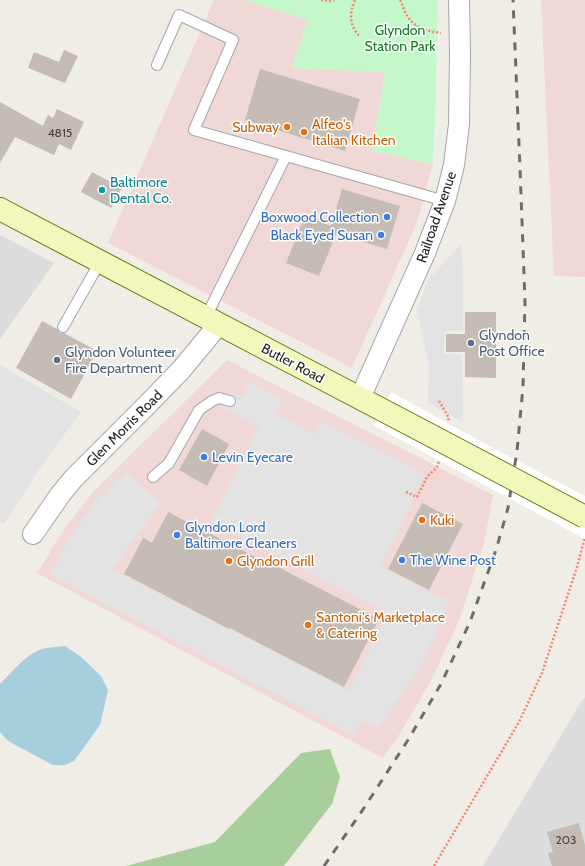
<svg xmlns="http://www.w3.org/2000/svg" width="585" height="866" viewBox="0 0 585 866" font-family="Cabin,sans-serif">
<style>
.residential{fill:#dddcdc}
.commercial{fill:#f0d8d6}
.forest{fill:#a8ce9c}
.park{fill:#c4f8cb}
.parking{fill:#e3e3e3}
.water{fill:#a7cedc}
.pier{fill:#fff}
.building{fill:#c4bcb5}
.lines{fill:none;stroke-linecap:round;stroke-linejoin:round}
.service-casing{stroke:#a6a6a6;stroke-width:12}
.minor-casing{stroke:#a6a6a6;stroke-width:22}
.secondary-casing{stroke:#647507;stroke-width:24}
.path{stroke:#f78470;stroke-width:2.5;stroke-dasharray:2 2;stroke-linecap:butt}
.service{stroke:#fff;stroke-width:10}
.minor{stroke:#fff;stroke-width:20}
.secondary{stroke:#f2f8bb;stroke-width:22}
.rail{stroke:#6d6d6d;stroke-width:3;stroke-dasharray:8 8;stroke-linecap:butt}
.secondary-bridge-casing{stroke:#647507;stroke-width:24;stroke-linecap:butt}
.secondary-bridge{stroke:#f2f8bb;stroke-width:22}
.food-dot{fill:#e8710a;stroke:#fff;stroke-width:1.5}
.culture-dot{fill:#0f9aa8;stroke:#fff;stroke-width:1.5}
.shop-dot{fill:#3f7fe0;stroke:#fff;stroke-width:1.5}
.service-dot{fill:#5c6f8a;stroke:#fff;stroke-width:1.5}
.labels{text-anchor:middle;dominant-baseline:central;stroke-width:3;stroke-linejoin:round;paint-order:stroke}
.number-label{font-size:12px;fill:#484644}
.park-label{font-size:14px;fill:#0e7c1c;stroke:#fff}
.food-label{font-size:14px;fill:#c56008;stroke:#fff;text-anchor:start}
.culture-label{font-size:14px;fill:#0d838f;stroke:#fff;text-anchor:start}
.shop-label{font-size:14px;fill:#366cbe;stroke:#fff;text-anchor:start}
.street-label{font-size:14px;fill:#1f1f1f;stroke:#fff}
.service-label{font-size:14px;fill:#4e5e75;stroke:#fff;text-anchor:start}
</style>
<rect width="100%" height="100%" fill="#f0ede6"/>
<!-- residential -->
<path class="residential" d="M0 235 54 263 0 339Z
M585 697V866H483L581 702Z"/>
<!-- commercial -->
<path class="commercial" d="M214 0H245L308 20 292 68 385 72 372 151 433 164 417 222 352 368 108 243Z
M541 0H585V277L554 276Z
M227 360 493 495 484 543 460 618 432 679 399 735 383 758 37 573 65 528 94 491Z"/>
<!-- forest -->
<path class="forest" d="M330 749 340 777 332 804 284 866H126L215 842 301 753Z"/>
<!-- park -->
<path class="park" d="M245 0H438L436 91 433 164 372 151 385 72 292 68 308 20Z"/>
<!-- parking -->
<path class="parking" d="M462 244 463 296V331H445L444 354H462L463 422 428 403 429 366 417 310 429 278Z
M0 365 81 412 44 462 4 524 0 521Z
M250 382 283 399 276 414 314 434 320 421 426 475 380 566 449 601 438 629 419 669 378 728 362 720 353 735 51 575 69 539 94 503 126 471 160 504 112 569 349 691 388 613 211 522 259 427 222 407 230 391 242 397Z"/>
<!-- water -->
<path class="water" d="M65 646 80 656 101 676 108 690 100 725 74 761 65 765H53L8 741 0 732V684C10 674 24 657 37 651 46 647 55 647 65 646Z"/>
<!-- pier -->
<path class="pier" d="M391 392 478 440 585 496V539L373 425Z"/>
<!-- building -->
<path class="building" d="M64 50 78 56 65 83 28 68 34 52 59 62Z
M260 69 360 99 345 151 245 120Z
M0 102 43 126 48 115 53 118 57 109 84 122 71 150 59 144 54 155 15 137 0 163Z
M92 172 122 188 111 208 81 192Z
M342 189 400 206 387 249 336 234 319 276 286 263 305 216 331 226Z
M465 312H496V378L465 377V352H446V334H465Z
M42 321 57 329 60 333H64L97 351 71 399 16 368Z
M202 429 229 444 207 486 179 470Z
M422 503 463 524 429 590 388 569Z
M168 512 271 565 272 564 379 619 344 687 230 628 229 629 124 574 143 538 152 543Z
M579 823 585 845V866H552L548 853 553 852 547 832Z"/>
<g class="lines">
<defs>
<path id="service" d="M157 65 179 15 233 40 194 130 286 156 206 317
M286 156 445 201
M63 327 100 262
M153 477 169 463 199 410 212 401 219 398 230 401"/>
<path id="minor" d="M360 398 425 253 445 201 454 165 459 124 460 54 459 0
M33 534 60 495 73 479 147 405 181 370 219 324"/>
<path id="secondary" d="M0 209 432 436"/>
</defs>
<!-- service casing -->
<use href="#service" class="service-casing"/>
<!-- minor casing -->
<use href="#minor" class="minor-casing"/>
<!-- secondary casing -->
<use href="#secondary" class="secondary-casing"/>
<!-- path -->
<path class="path" d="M321 0 330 1 334 0
M355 0C349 15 349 24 360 37
M400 0C403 5 404 12 408 17 416 29 428 31 441 33
M439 401 449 418 448 421
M406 492 417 497 427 477 437 467 439 461
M434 866 519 722 542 673 577 567 585 537"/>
<!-- service -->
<use href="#service" class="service"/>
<!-- minor -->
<use href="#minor" class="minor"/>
<!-- secondary -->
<use href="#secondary" class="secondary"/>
<!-- rail -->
<path class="rail" d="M324 866 364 808 408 740 441 684 470 622 496 550 508 508 517 451 523 387 525 301 520 168 513 0"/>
<defs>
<path id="secondary-bridge" d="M432 436 585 517"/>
</defs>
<!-- secondary-bridge casing -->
<use href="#secondary-bridge" class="secondary-bridge-casing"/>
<!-- secondary-bridge -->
<use href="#secondary-bridge" class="secondary-bridge"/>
</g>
<!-- markers -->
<g class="food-dot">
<circle cx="287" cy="127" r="4"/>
<circle cx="304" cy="132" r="4"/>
<circle cx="422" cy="520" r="4"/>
<circle cx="229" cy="561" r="4"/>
<circle cx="308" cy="625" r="4"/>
</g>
<circle class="culture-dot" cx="102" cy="190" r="4"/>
<g class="shop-dot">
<circle cx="387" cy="217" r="4"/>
<circle cx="381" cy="235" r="4"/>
<circle cx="204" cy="457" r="4"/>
<circle cx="177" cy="535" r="4"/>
<circle cx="402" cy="560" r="4"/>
</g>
<g class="service-dot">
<circle cx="471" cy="343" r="4"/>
<circle cx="57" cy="360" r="4"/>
</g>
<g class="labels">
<!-- number labels -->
<g class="number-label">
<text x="60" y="132">4815</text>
<text x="566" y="839">203</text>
</g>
<!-- park labels -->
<g class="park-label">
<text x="400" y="30">Glyndon<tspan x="400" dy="16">Station Park</tspan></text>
</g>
<!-- food labels -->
<g class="food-label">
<text x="312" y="124">Alfeo's<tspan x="312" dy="16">Italian Kitchen</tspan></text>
<text x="279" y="127" text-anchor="end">Subway</text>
<text x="430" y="520">Kuki</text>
<text x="237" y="561">Glyndon Grill</text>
<text x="316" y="617">Santoni's Marketplace<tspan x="316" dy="16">&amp; Catering</tspan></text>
</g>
<!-- culture labels -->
<g class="culture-label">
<text x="110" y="182">Baltimore<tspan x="110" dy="16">Dental Co.</tspan></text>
</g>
<!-- shop labels -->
<g class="shop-label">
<text x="379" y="217" text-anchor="end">Boxwood Collection</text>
<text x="373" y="235" text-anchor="end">Black Eyed Susan</text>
<text x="212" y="457">Levin Eyecare</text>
<text x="185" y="527">Glyndon Lord<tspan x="185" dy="16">Baltimore Cleaners</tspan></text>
<text x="410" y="560">The Wine Post</text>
</g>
<!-- street labels -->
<g class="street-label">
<text transform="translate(436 217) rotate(-71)">Railroad Avenue</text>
<text transform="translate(293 363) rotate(28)">Butler Road</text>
<text transform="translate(124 428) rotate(-45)">Glen Morris Road</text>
</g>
<!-- service labels -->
<g class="service-label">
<text x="479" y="335">Glyndon<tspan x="479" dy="16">Post Office</tspan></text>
<text x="65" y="352">Glyndon Volunteer<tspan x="65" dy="16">Fire Department</tspan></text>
</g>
</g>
</svg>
